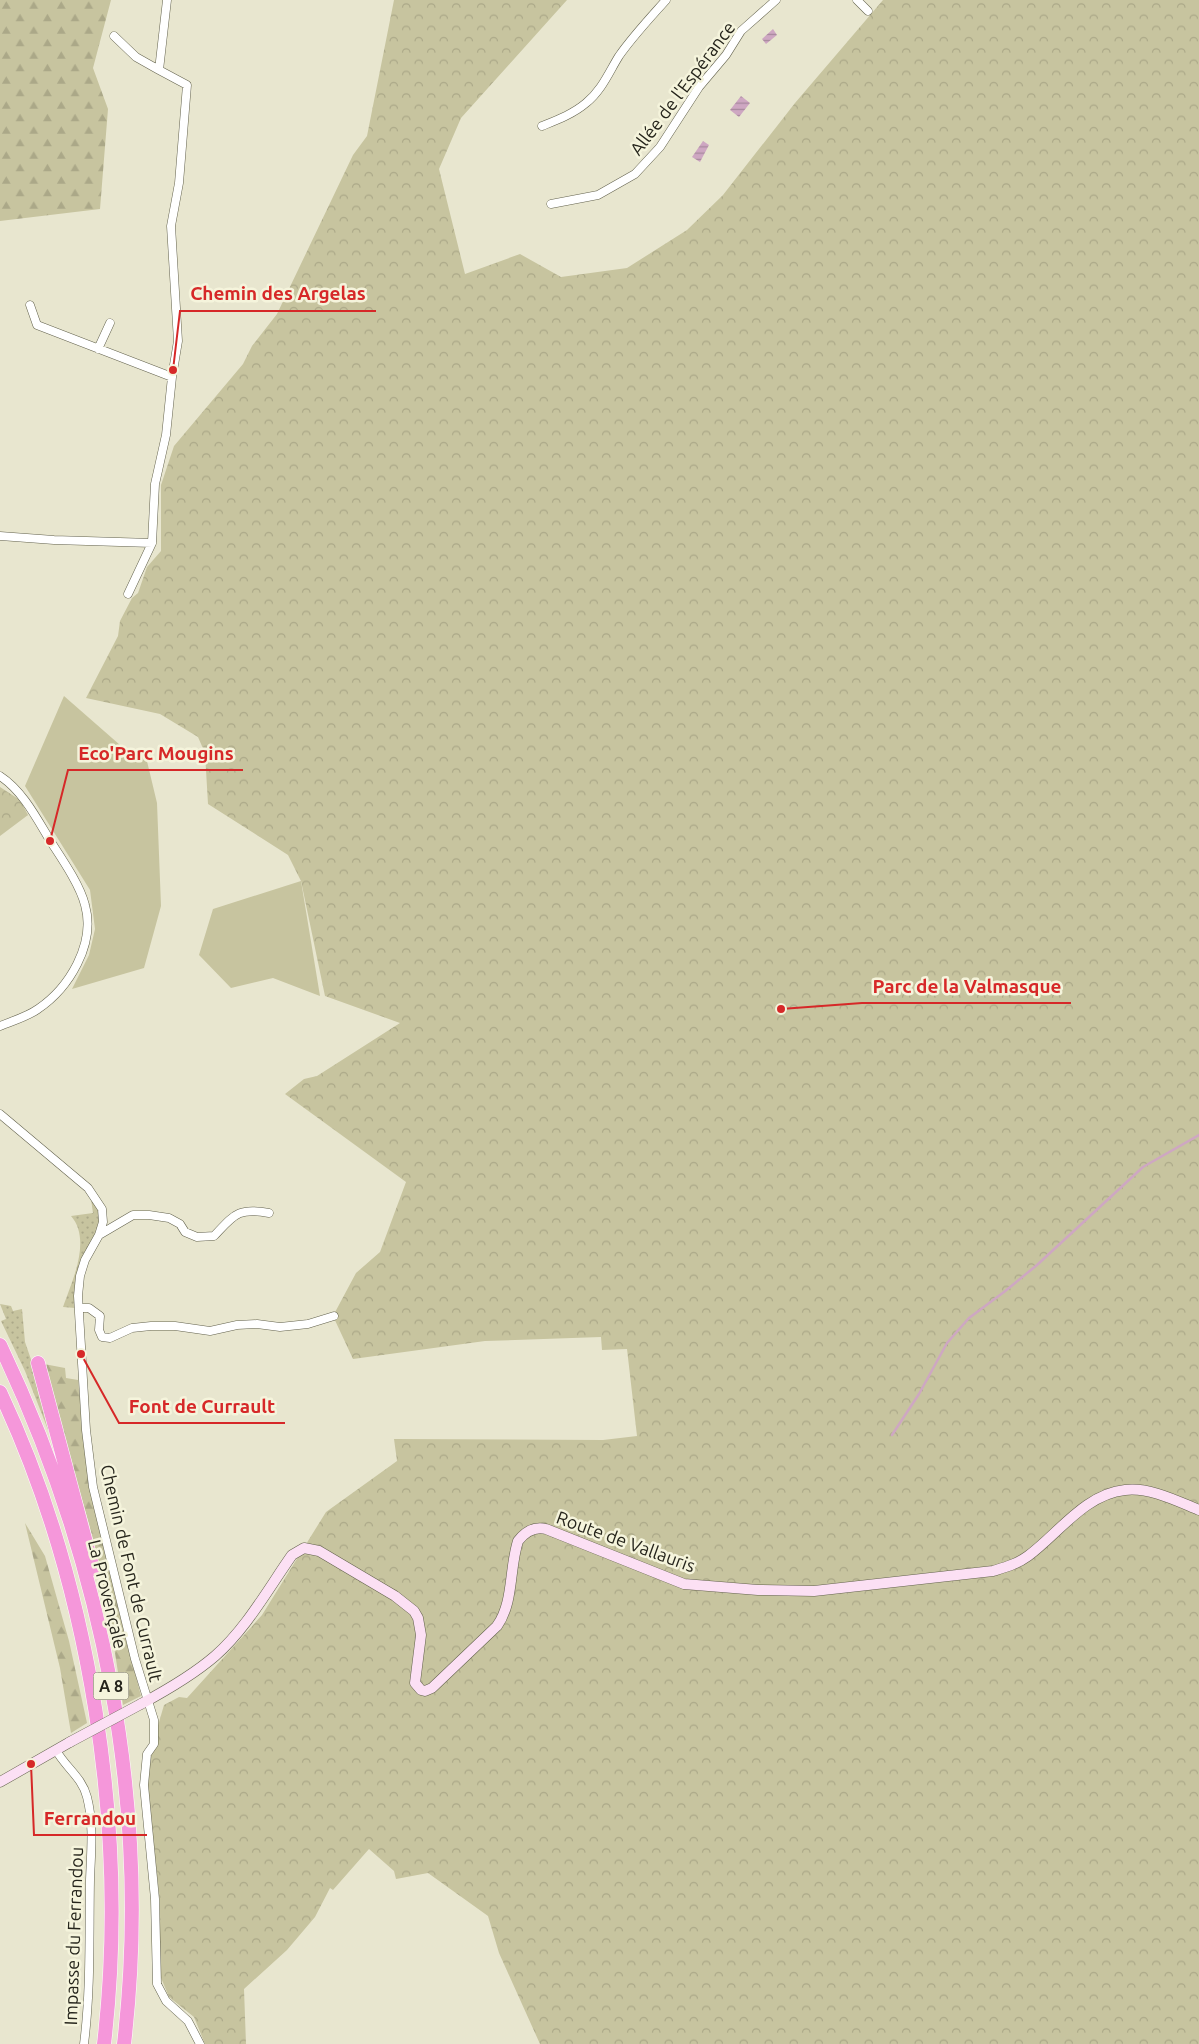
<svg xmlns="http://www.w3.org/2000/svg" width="1199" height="2044" viewBox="0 0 1199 2044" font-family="Ubuntu,sans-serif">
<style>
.grass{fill:url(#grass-dots)}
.forest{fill:url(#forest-firs)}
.park{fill:url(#park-crowns)}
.pitch{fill:#c7c49f}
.water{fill:url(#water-rules)}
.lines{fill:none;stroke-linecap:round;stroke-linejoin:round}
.stream{stroke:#cea7c2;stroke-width:2.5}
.minor-casing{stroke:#63624d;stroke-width:9}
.secondary-casing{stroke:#63624d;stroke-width:11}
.motorway-casing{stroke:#fff;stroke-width:15}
.minor{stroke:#fff;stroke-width:8}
.secondary{stroke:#fce0f4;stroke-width:10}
.motorway{stroke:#f597da;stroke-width:14}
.secondary-bridge-casing{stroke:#63624d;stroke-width:11;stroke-linecap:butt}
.secondary-bridge{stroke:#fce0f4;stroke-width:10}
.labels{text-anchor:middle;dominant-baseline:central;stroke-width:5;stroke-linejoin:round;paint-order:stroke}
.shield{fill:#f5f4dc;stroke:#646356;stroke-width:1}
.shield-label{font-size:16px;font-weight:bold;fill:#26251c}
.street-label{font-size:18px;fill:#26251c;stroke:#f5f4dc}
.leader{fill:none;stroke:#d62828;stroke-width:2}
.callout-dot{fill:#d62828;stroke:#f5f4dc;stroke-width:2}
.callout-label{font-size:19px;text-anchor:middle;font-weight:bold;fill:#d62828;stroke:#f5f4dc;stroke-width:5;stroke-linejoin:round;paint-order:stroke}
</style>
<defs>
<pattern id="grass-dots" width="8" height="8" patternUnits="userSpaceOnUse" patternTransform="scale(1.25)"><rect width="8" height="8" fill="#c7c49f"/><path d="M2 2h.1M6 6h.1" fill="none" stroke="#aba888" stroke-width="1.8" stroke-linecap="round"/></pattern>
<pattern id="forest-firs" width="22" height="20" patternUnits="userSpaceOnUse" patternTransform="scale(1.25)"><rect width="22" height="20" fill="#c7c49f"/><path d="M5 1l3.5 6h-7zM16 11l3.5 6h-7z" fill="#aba888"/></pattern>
<pattern id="park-crowns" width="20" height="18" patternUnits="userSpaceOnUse" patternTransform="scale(1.25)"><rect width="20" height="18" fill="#c7c49f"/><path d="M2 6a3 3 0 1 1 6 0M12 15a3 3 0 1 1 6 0" fill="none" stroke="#aba888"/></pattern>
<pattern id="water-rules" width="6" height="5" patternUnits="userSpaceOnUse" patternTransform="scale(1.25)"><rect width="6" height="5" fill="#cea7c2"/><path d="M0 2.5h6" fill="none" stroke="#a7889d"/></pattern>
</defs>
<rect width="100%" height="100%" fill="#e8e6cf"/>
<!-- grass -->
<path class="grass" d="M84 1190 96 1202 101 1216 99 1229 89 1247 75 1308 63 1307C72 1281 92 1240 71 1216L93 1213 91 1199Z
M0 1304 11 1306 13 1311 22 1309 25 1342 36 1374 52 1440 25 1371 1 1321 6 1319Z"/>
<!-- forest -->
<path class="forest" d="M0 0H111L93 68 108 109 100 209 0 221Z
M44 1364 65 1368 66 1378 78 1380 88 1473 95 1510 109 1563 119 1609 141 1696 123 1705C115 1653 108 1602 96 1551 81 1488 57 1428 44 1364Z
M25 1523 45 1556 69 1641 87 1723 71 1733 60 1668Z"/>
<!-- park -->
<path class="park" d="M394 0H567L461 118 439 169 465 274 520 254 561 277 627 268 687 230 723 195 795 103 883 0H1199V2044H540L499 1953 488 1916 428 1873 396 1879 394 1871 369 1849 333 1890 330 1888 315 1917 287 1950 244 1989 246 2044H205L194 2017 169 1997 159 1973 160 1902 147 1785 148 1760 164 1705 179 1697 187 1698 262 1615 326 1512 397 1461 394 1439 603 1440 637 1436 627 1349 602 1350 601 1337 485 1341 353 1359 333 1316 356 1273 380 1252 406 1182 285 1094 304 1079 317 1076 400 1023 325 996 301 881 288 855 208 804 205 753 198 737 160 714 86 698 118 636 120 621 132 598 138 593 147 567 161 551V485L174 446 243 364 252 346 277 314 353 155 367 136Z
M0 787 20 800 28 815 0 836Z"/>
<!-- pitch -->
<path class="pitch" d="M64 696 120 745 146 757 157 803 161 906 144 968 72 989 89 955 95 929 90 890 25 786Z
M301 881 320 996 273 978 231 988 199 955 213 909Z"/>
<!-- water -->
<path class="water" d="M773 29 777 35 766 44 762 39Z
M741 96 750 103 739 117 730 110Z
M703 141 709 145 700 162 692 157Z"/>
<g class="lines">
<!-- stream -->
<path class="stream" d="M892 1435 919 1394 947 1343 969 1318 1004 1292 1037 1265 1143 1167 1199 1135"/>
<defs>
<path id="minor" d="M857 0 868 11
M114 36 136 57 159 70
M542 126C557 120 573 114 586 103 602 90 609 72 619 56 633 36 650 18 666 0
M551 204 598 195 635 174 660 147 699 87 726 55 741 31 776 0
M30 305 37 325 172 377
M98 349 110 323
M0 536 54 540 152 543 155 484 166 435 172 377 178 341 171 226 179 183 187 85 159 70 167 0
M128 594 152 543
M0 776C23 791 37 819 51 842 62 859 80 885 85 905 96 944 69 988 38 1009 27 1017 12 1021 0 1026
M0 1114 88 1188 102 1209 103 1222 99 1235 85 1260 80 1276 78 1296 86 1430 93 1487 135 1659 154 1720V1744L147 1754 144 1785 155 1899 157 1984 166 2001 188 2021 200 2044
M99 1235 133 1215H149L169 1218 180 1224 185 1232 197 1237 214 1236C234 1215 238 1207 269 1213
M79 1308H89L100 1316 99 1330 102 1337 110 1338 132 1328 151 1326H175L210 1331 237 1325 257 1324 280 1327 308 1324 334 1316
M56 1750C65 1767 82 1777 87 1797 94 1824 91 1852 90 1880 89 1935 91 1989 84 2044"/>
<path id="secondary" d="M141 1704C167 1690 193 1675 215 1656 246 1629 268 1589 292 1555L304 1548 319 1551 395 1596 414 1611 418 1618 421 1635 415 1683 421 1690 425 1691 432 1688 497 1626C514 1602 509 1569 518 1541 525 1532 534 1526 546 1529L684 1584 758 1590 814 1591 993 1571C1006 1567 1017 1564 1028 1556 1058 1534 1085 1494 1125 1490 1150 1487 1177 1501 1199 1510
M0 1782 70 1742"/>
<path id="motorway" d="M0 1345C103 1560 152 1806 124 2044
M38 1363 93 1569
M0 1392C91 1585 129 1832 104 2044"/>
</defs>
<!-- minor casing -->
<use href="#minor" class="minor-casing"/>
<!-- secondary casing -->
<use href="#secondary" class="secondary-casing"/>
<!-- motorway casing -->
<use href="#motorway" class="motorway-casing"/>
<!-- minor -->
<use href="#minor" class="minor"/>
<!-- secondary -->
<use href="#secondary" class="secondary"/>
<!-- motorway -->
<use href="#motorway" class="motorway"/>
<defs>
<path id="secondary-bridge" d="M70 1742 141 1704"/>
</defs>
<!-- secondary-bridge casing -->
<use href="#secondary-bridge" class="secondary-bridge-casing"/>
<!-- secondary-bridge -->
<use href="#secondary-bridge" class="secondary-bridge"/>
</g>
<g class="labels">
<!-- shield labels -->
<rect class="shield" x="93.5" y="1672.5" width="35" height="27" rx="4"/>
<g class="shield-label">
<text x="111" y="1686">A 8</text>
</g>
<!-- street labels -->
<g class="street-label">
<text transform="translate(682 88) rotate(-53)">Allée de l'Espérance</text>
<text transform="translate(626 1541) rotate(20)">Route de Vallauris</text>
<text transform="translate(132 1573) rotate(77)">Chemin de Font de Currault</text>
<text transform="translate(108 1594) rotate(76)">La Provençale</text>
<text transform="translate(73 1936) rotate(-88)">Impasse du Ferrandou</text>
</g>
</g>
<!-- callouts -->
<path class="leader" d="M173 370L180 311H376M50 841L68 770H243M781 1009L862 1003H1071M81 1354L119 1423H285M31 1764L34 1835H147"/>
<g class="callout-dot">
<circle cx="173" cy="370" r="5"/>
<circle cx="50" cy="841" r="5"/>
<circle cx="781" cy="1009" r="5"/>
<circle cx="81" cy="1354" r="5"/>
<circle cx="31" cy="1764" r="5"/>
</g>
<g class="callout-label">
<text x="278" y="300">Chemin des Argelas</text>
<text x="156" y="760">Eco'Parc Mougins</text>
<text x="967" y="993">Parc de la Valmasque</text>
<text x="202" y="1413">Font de Currault</text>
<text x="90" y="1825">Ferrandou</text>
</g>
</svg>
